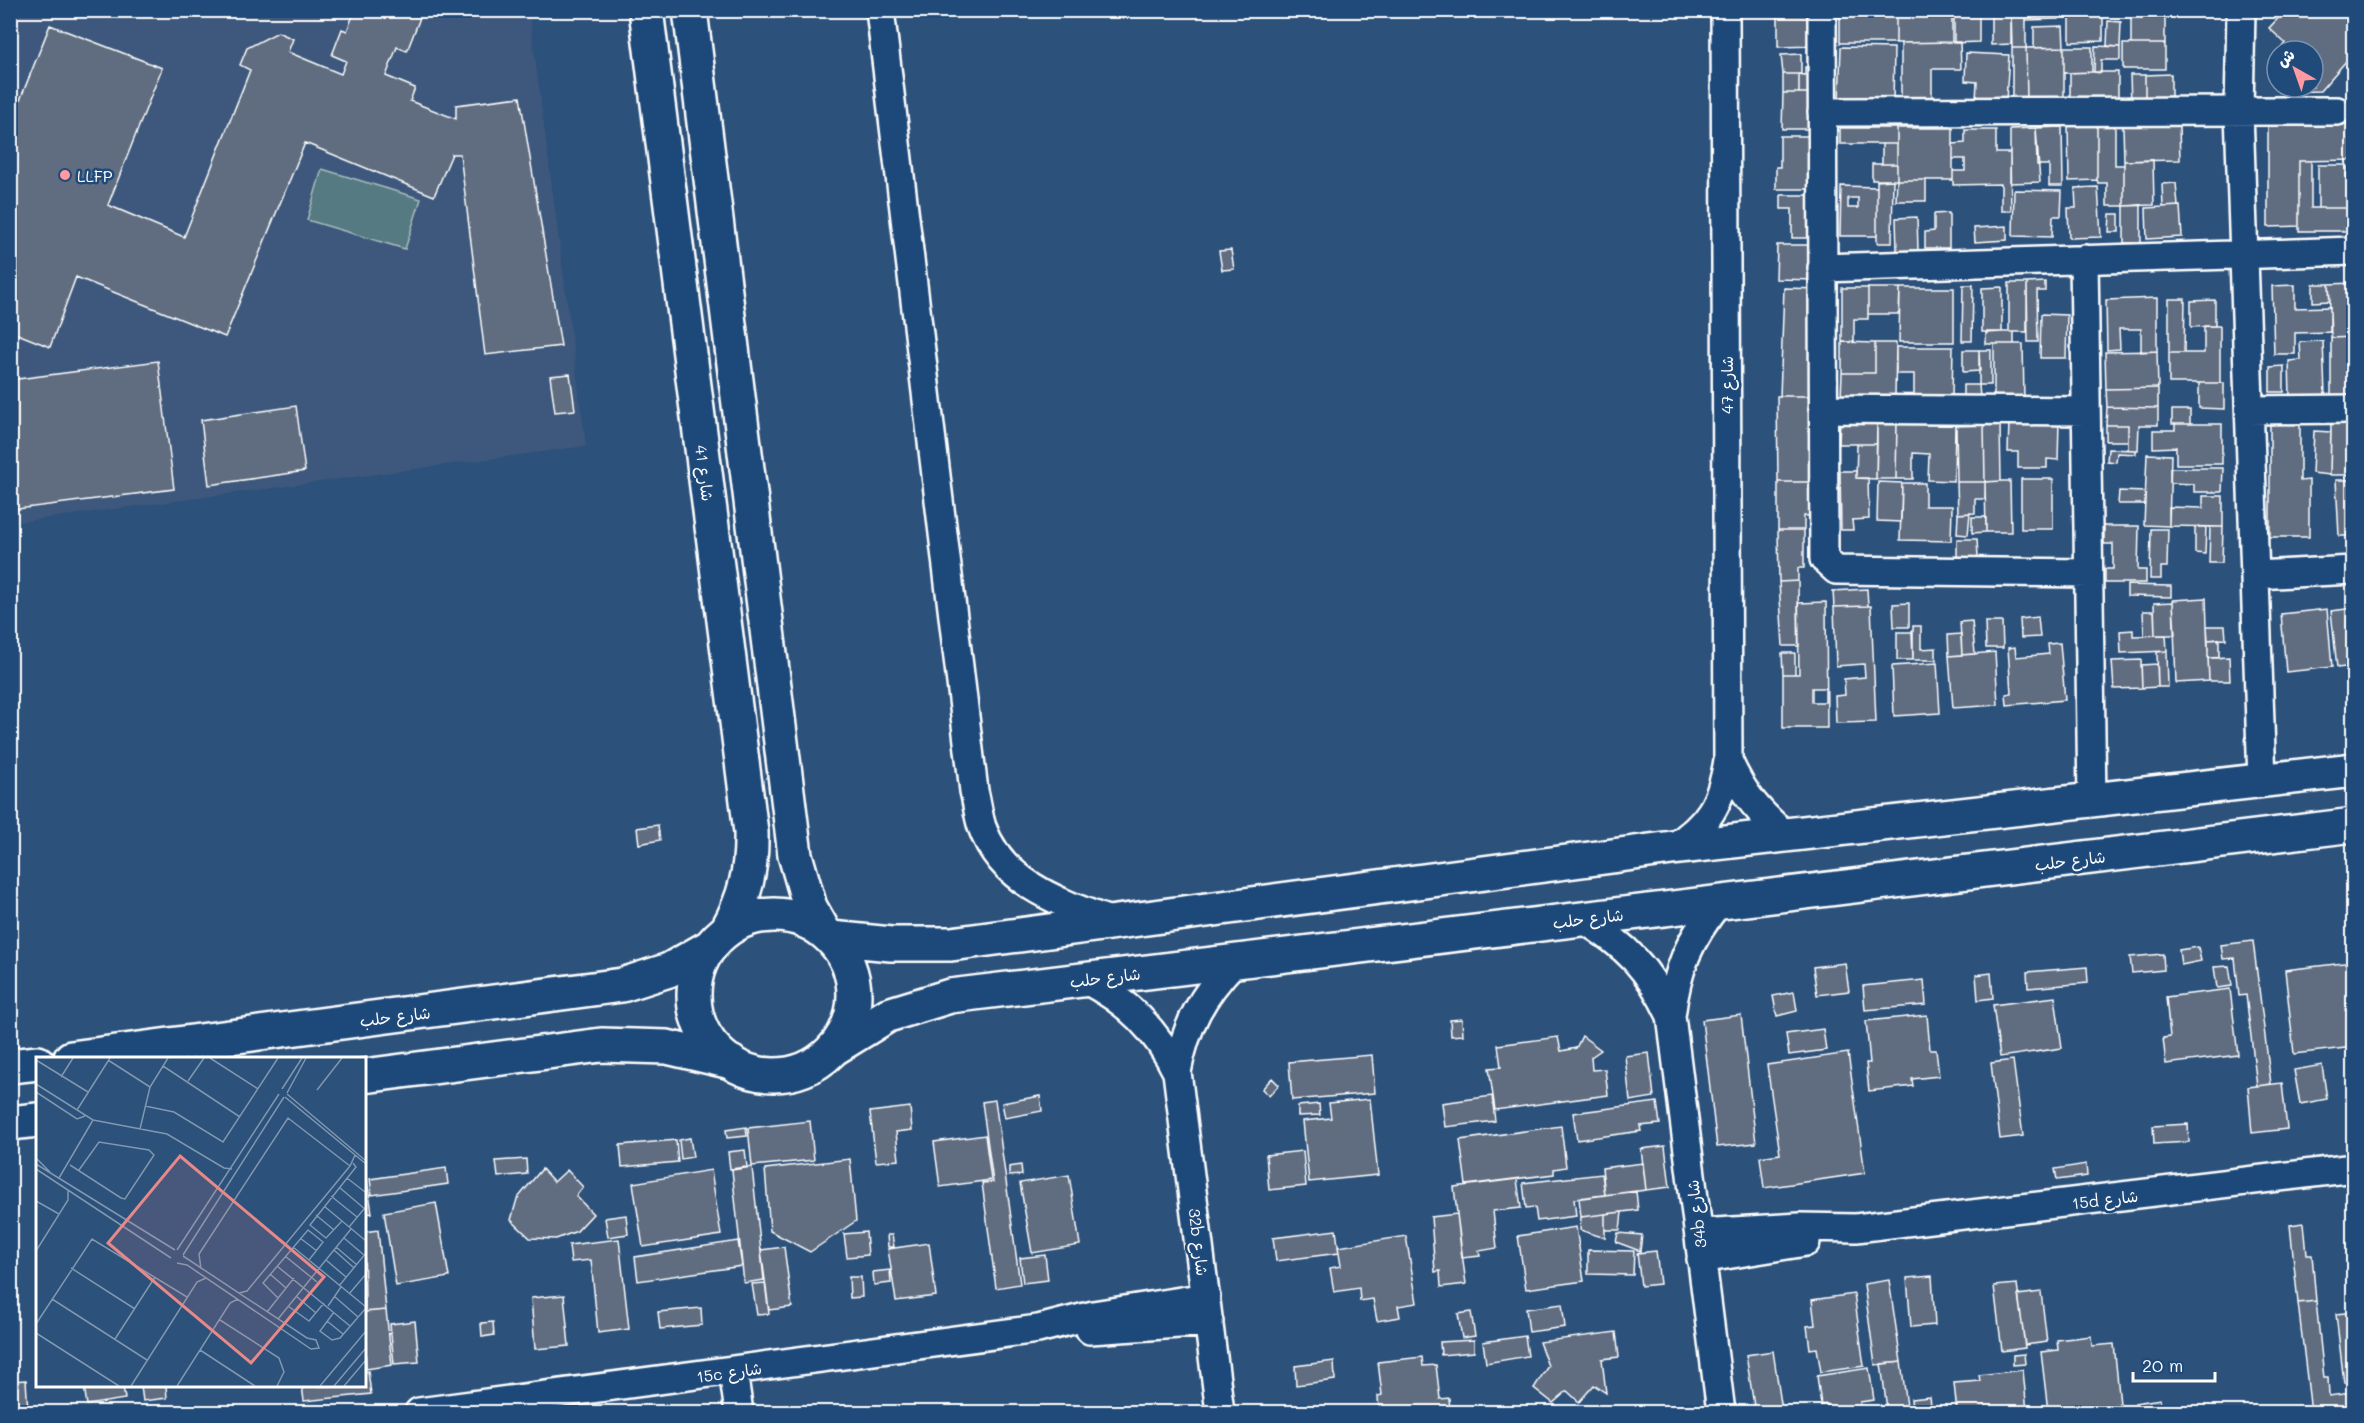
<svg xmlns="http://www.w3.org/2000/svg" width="2364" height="1423" viewBox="0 0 2364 1423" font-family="Mali,'Playpen Sans Arabic',sans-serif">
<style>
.built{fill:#3c597c}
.park{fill:#547a81;stroke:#aabcc0;stroke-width:1.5}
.building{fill:#616d80;stroke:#fff;stroke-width:1.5;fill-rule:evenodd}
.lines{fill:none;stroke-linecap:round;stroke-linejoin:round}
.street-casing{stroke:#fff;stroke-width:32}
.secondary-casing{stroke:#fff;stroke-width:38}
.street{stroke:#1f4a7a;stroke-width:27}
.secondary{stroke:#1f4a7a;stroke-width:33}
.poi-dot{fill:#ff9aa2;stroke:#1f4a7a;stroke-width:2}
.labels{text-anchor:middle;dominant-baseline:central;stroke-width:5;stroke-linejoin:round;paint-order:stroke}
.poi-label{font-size:16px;fill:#fff;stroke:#1f4a7a;text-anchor:start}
.street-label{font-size:16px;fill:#fff;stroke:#1f4a7a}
.inset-road{fill:none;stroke:#8097b0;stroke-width:1.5}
.view{fill:#e88989;fill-opacity:0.15;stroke:#e88989;stroke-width:3}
.inset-edge{fill:none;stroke:#fff;stroke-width:3}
</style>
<rect width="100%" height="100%" fill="#2c517b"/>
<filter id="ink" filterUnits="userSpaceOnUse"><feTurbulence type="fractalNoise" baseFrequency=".0167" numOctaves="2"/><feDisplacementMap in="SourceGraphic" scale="12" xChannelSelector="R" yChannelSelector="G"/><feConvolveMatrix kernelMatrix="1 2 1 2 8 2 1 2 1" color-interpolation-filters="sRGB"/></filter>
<g filter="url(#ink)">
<!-- built -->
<path class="built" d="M10 11H529L586 446 11 523Z"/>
<!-- park -->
<path class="park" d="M322 169 421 199 405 249 307 220Z"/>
<!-- building -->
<path class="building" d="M355 10H423L407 51 397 47 386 76 415 88 410 101 456 119V105L520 97 561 346 485 355 460 154H452L434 196 305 143 225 337 76 277 50 347 10 331V125L50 25 162 68 108 205 184 237 250 70 240 65 247 48 278 32 293 39 288 52 341 74 346 61 332 55 342 29 347 31Z
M1778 10H1815L1816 46 1778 47Z
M1840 10H1896V43H1840Z
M1896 10H1952V42L1896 43Z
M1954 10H1979V42L1954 43Z
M2011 10H2026V48H2012Z
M2026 10H2059V19L2026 20Z
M2070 10H2103V41L2070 42Z
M2131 10H2165V44H2131Z
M2286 10H2354V52L2320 91 2279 92V87H2313V51H2279L2285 43 2269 28Z
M2011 14V44L1991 45V15Z
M2108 21 2121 22 2120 47 2107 46Z
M2063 26 2064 47 2034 48V27Z
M1952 42H1960L1961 69H1932V97L1901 98V43Z
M2123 44H2165V69H2123Z
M2095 46 2120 47V60H2101V73L2094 72Z
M1841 47 1894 48 1893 104 1839 102Z
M2064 47H2092V72L2064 73Z
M2064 47V101H2027L2026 48Z
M2012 48H2026L2027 101H2012Z
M1966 53 2009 55 2006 101 1976 100 1977 82 1965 81Z
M1801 54V74H1783L1781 55Z
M1805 67H1819V93H1799V74L1805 75Z
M2092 72H2118V99H2070V73Z
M1783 74H1799V93H1783Z
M2171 74V103L2145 104V75Z
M2130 75H2145V104H2131Z
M1783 93H1813L1812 129H1782Z
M2115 125V165H2124V206H2107V183H2098L2097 180V126Z
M2354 125V160L2299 161V226L2268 227V126Z
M2068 126H2097V180L2069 181Z
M2123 126H2179L2180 160 2124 161Z
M2062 127 2063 186H2049V165H2037L2036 128Z
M1840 128H1897V144H1840Z
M1897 128H1953V180H1897Z
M2036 128 2040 182 2010 183V129Z
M1965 130H1996V153H2010L2011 211H2001V184L1953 185V171H1965V159H1953V144L1965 143Z
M1780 136H1808V189H1776V167H1780Z
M1882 144H1897V164H1882Z
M2153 160 2154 205 2124 206V161Z
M2299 161H2311V208H2354V231H2299Z
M1872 164H1897V180H1872Z
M2318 165H2347V208H2318Z
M1893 180 1892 243H1877V181Z
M1897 180H1926V201H1896Z
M2176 183 2178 206 2163 207 2162 184Z
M1841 186 1877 187V236H1840ZM1848 198H1858V208H1848Z
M2098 187 2101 237 2069 238 2068 208H2076L2075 188Z
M2014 190 2062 191 2061 216H2053L2052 237 2013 236Z
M1781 195H1816V238H1792V209H1781Z
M2141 205V243H2124V206Z
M2180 206 2182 237 2147 239 2146 208Z
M1949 213V248H1925V232L1934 231V214Z
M2110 214H2119V232H2109Z
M1917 217 1918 250 1897 251 1896 218Z
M2007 226V240L1975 242 1974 228Z
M1777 245H1816V280L1776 279Z
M1231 250 1234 269 1222 270 1219 251Z
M2045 282V291H2037L2038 342H2028L2027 283Z
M2009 283H2027V332H2009Z
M2354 283V337L2331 338 2329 284Z
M2313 284H2329L2330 301 2313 302Z
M1963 285H1973L1972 341H1962Z
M2295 285V308L2330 307V332L2295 333V354H2274L2272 286Z
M2002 287V332H1982V288Z
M1784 288 1820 289 1818 396H1780Z
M1842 288H1868V319H1854V342H1842Z
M1868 288H1900L1899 314H1868Z
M1900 288H1954V342H1899Z
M2157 298V351L2141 352V329H2119L2120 349 2107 350 2106 300Z
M2169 299H2185L2184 353H2169Z
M2215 300V326L2191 327V301Z
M2041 314 2067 315 2066 358H2040Z
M2204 326H2220V383H2169V353H2204Z
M2002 332H2014V344H1986V333Z
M2354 337V396H2331V338Z
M2323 341 2325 395 2290 397 2289 361 2301 360 2300 342Z
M1842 342 1875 343V373H1842Z
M1875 343H1896L1895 398H1841L1842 373H1875Z
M1994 344H2023L2024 399 1994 400Z
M1896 347H1953L1952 397 1914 398V374H1896Z
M1963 350H1979L1980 371 1963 372Z
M1979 350H1991V385H1979Z
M2157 351 2158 388 2106 389 2105 352Z
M158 361 174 489 10 510V380Z
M2284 366V392H2270V367Z
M570 374 575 410 555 412 550 376Z
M2199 383H2224V409L2199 408Z
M1963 385H1979L1980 398 1963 399Z
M2158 388V408L2107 407 2106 389Z
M1777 396H1813L1815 482H1778Z
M296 406 305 471 209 485 201 420Z
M2107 407 2158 408V425H2139L2138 450H2128V425H2106Z
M2172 410H2190V424H2172Z
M1840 420 1877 421V444H1839Z
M1877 421H1897L1896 479H1876Z
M1897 421 1955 422 1954 481 1928 480 1929 454 1913 453V479H1896Z
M2009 422H2059L2058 460 2047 459V468H2018V452H2008Z
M2270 422H2300V481L2309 480V537H2270Z
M2331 423 2354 424V475H2330Z
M2000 424 2001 481 1985 482 1984 425Z
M2175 424H2222V464H2176V447L2153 448V430H2175Z
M1984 425 1985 482H1957L1956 426Z
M2106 425H2128V441H2106Z
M2314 431 2331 432 2330 475 2312 473Z
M1857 444H1877L1876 479 1856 478Z
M2108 449 2136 450V454L2117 453 2116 462 2107 461Z
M2147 454 2171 455 2169 526 2144 525Z
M2170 468H2223L2222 492H2194V484L2170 483Z
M1840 471H1856V478H1868L1869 519 1852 520 1853 530H1841Z
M2021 479H2053V529H2021Z
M2336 480H2354V536H2339Z
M2001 481H2010L2011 532H1986L1985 482Z
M1778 482H1815V516H1804V530H1778Z
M1878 482 1902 483 1901 522 1877 521Z
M1957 482H1985V499H1975V513L1958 514Z
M1902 483H1925V506H1952L1951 541 1900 540Z
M2119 491 2145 492V504H2118Z
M2203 496H2223V527L2169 526V507L2203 508Z
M1970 513 1968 535 1957 534 1958 514Z
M1972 517H1986V532L1972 533Z
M2104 526H2139L2138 570H2146V583H2105V569H2113V544H2104Z
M2195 527H2206L2205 554 2195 553Z
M2210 527H2223L2222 563H2209Z
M2151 529H2168L2167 567H2161V579H2150Z
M1778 530H1804V568H1798V581L1779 582Z
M1957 539H1977L1978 557 1957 558Z
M1798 581 1799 646H1783L1779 582Z
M2127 585 2171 586V597L2127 596Z
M1867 589 1868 606 1834 607 1833 591Z
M2206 598 2209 681 2176 683 2173 600Z
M1826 602 1827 728H1783V674H1799L1798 603ZM1812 688H1825V702H1812Z
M2173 602 2175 635H2155L2154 603Z
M1909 603V627H1894L1893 604Z
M1868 606H1871L1876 722 1836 723 1835 696 1845 695 1844 679 1865 677 1864 664 1836 666 1834 607Z
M2354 608V666L2337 668 2331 611Z
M2327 609 2332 667 2286 672 2281 614Z
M2143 611H2154L2155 635 2144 636Z
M2038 617 2040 637 2021 638 2020 619Z
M1972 621 1975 654 1962 655 1960 622Z
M1985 622H2002L2003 648H1986Z
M1913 626H1921V649L1936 648V660H1913Z
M2207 626H2225L2226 639 2208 640Z
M2133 630V636L2166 635 2167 651 2121 653 2120 631Z
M1897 632H1912L1913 660H1897Z
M1961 634 1962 655 1949 656 1948 635Z
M2219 639V658H2208V640Z
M2060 643 2065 700 2007 705 2006 694 2011 693 2008 648 2015 647 2016 657 2049 654 2048 644Z
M2167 651 2168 687H2158L2157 652Z
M1995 652 1998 705 1953 708 1949 656Z
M1782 653H1795V674H1783Z
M2229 657 2230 681H2209L2208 658Z
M2141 660 2142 688 2114 689 2112 661Z
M1937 663 1940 713 1894 716 1892 666Z
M2157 664 2158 687 2142 688 2141 665Z
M658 825 660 840 639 844 637 828Z
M2253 941 2271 1084 2257 1086 2246 995 2239 996 2235 958 2223 959 2221 945Z
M2198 947 2201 961 2181 965 2179 950Z
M2163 954 2164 970 2132 973 2130 957Z
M2352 962 2354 1047 2294 1054 2285 970Z
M1845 963 1849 991 1817 995 1813 967Z
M2229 966 2232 986 2217 988 2214 967Z
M2087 967 2088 983 2028 988 2027 972Z
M1991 973 1993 998 1978 1000 1976 975Z
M1924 980 1926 1005 1865 1010 1863 986Z
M2230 989 2238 1055 2166 1064 2163 1038 2170 1037 2166 997Z
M1794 992 1797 1011 1777 1016 1773 996Z
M2055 997 2062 1048 2000 1057 1993 1005Z
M1741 1015 1756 1143 1717 1147 1702 1020Z
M1927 1015 1930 1050H1936L1939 1076 1912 1079 1913 1086 1869 1091 1866 1063H1870L1866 1021Z
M1462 1019 1463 1035 1451 1036 1450 1020Z
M1823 1029 1826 1050 1789 1055 1786 1034Z
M1582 1036 1601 1050 1591 1057 1592 1070 1605 1069 1608 1095 1495 1110 1489 1068 1501 1067 1498 1045 1558 1037 1561 1051 1576 1048Z
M1649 1053 1654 1097 1630 1101 1625 1056Z
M1848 1053 1865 1173 1764 1188 1760 1157 1780 1154 1767 1065Z
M1372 1055 1375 1093 1292 1100 1289 1062Z
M2013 1060 2023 1136 2000 1139 1991 1063Z
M2354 1062V1077L2350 1072Z
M2322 1065 2327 1099 2300 1104 2294 1070Z
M1272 1078 1279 1085 1269 1096 1262 1089Z
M2282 1083 2287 1129 2252 1133 2248 1087Z
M1040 1096 1042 1111 1005 1118 1002 1103Z
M1492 1096 1495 1121 1445 1127 1442 1103Z
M1370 1099 1378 1175 1309 1182 1303 1121 1331 1118 1329 1103Z
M995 1100 1020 1284 996 1288 982 1183 993 1182 982 1102Z
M1657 1102 1660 1124 1640 1126 1641 1131 1577 1140 1573 1113Z
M1319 1104 1320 1115 1298 1116V1106Z
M910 1107 912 1130 896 1132 899 1160 876 1162 870 1112Z
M810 1121 814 1160 752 1166 748 1128Z
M2188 1124 2189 1142 2154 1144 2153 1126Z
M1561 1126 1566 1167 1554 1169V1174L1466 1185 1460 1140Z
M746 1127 747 1136 727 1138 726 1130Z
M985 1135 991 1180 940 1187 934 1142Z
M690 1138 693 1157 681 1159 679 1140Z
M676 1140 678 1162 622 1167 620 1145Z
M1665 1146 1670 1187 1646 1190 1641 1149Z
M745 1150 747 1167 730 1169 728 1152Z
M1303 1151 1306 1186 1269 1190 1266 1155Z
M526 1159 527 1174 498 1177 496 1161Z
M850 1159 856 1221 810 1252 770 1231 765 1169Z
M1643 1163 1646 1190 1605 1195 1602 1168Z
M2086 1164 2087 1176 2057 1180 2055 1169Z
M1021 1165 1022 1175 1009 1176V1167Z
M752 1167 764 1280 744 1283 732 1170Z
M446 1168 448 1184 372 1195 370 1179Z
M542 1169 554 1182 567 1170 583 1187 576 1196 593 1214 577 1231 556 1239 530 1238 511 1220 517 1199Z
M711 1170 721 1235 643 1247 633 1183Z
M1602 1174 1605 1195 1574 1199 1576 1216 1537 1221 1535 1207 1526 1208 1523 1183Z
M1069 1175 1080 1245 1032 1253 1020 1183Z
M1517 1179 1521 1208 1493 1211 1497 1248 1479 1251 1480 1256 1462 1258 1454 1187Z
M367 1180 372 1213 364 1214V1181Z
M1636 1191 1638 1210 1581 1217 1579 1198Z
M436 1203 449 1277 396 1286 384 1212Z
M1622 1212 1620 1230H1605V1214Z
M1457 1214 1466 1284 1441 1287 1440 1271 1435 1272 1431 1217Z
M1605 1214V1238L1580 1230 1581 1217Z
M626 1215 628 1234 608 1237 605 1218Z
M2304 1223 2307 1255H2312L2316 1301 2298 1303 2290 1225Z
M1576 1227 1584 1281 1526 1289 1518 1236Z
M378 1230 386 1310 365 1312 364 1232Z
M1336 1230 1339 1253 1276 1261 1273 1238Z
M866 1232 868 1255 847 1257 844 1234Z
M1618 1233 1642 1235 1640 1251 1616 1242Z
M887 1235H892L894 1247H888Z
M1406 1236 1417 1303 1398 1306 1400 1317 1377 1321 1373 1299 1360 1301 1359 1288 1334 1292 1330 1268 1341 1266 1338 1247Z
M619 1239 629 1329 598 1333 591 1260 571 1262 569 1245Z
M738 1241 742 1266 638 1281 635 1257Z
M929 1243 936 1296 896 1301 888 1249Z
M784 1247 792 1307 769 1310 761 1250Z
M1588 1250 1634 1251 1633 1275 1588 1274Z
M1656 1251 1660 1284 1641 1286 1637 1253Z
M1045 1255 1048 1280 1023 1283 1020 1258Z
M890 1270 891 1283 874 1285 873 1272Z
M1932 1276 1935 1325 1911 1327 1907 1278Z
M849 1277H861L862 1297 850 1298Z
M1889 1280 1901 1362 1875 1365 1864 1284Z
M765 1283 769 1314 757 1315 752 1284Z
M2017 1284 2025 1348 2002 1351 1994 1286Z
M2041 1292 2047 1342 2025 1345 2018 1295Z
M1854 1294 1864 1366 1821 1372 1817 1348 1810 1349 1807 1326 1815 1325 1812 1300Z
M564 1295 569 1346 535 1349 531 1298Z
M2316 1301 2324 1378H2328L2329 1396 2350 1393V1412H2311L2298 1303Z
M1562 1304 1565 1327 1529 1332 1526 1309Z
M701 1308 702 1325 660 1329 658 1312Z
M386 1310 392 1365 366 1369 364 1312Z
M1471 1312 1475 1336 1462 1338 1458 1314Z
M2354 1312V1382L2344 1383 2336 1314Z
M415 1321 419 1362 394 1364 390 1324Z
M493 1322 494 1335 482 1337 481 1323Z
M1616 1332 1619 1357 1602 1359 1606 1393 1594 1385 1579 1402 1567 1391 1553 1403 1534 1388 1548 1366 1539 1342Z
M1525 1336 1528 1356 1486 1363 1483 1342Z
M2091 1336 2092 1346 2114 1344 2120 1404 2048 1411 2041 1352 2058 1350 2057 1340Z
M1474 1340V1352L1441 1355 1440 1342Z
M1773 1351 1782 1410 1755 1412 1746 1355Z
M2024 1354 2025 1364 2013 1365V1355Z
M1422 1357 1423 1366 1436 1365 1440 1399 1449 1398 1450 1412H1379L1378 1396 1382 1395 1378 1362Z
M1334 1361 1335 1380 1296 1385 1295 1366Z
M1901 1362 1907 1406 1887 1409 1881 1364Z
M1869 1368 1874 1400 1860 1402 1861 1412H1828L1827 1404 1821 1405 1817 1376Z
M2023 1370 2027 1412H1957L1954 1383 1980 1381 1979 1375Z
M368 1371 371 1394 304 1401 302 1386H364V1372Z
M26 1380 28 1411 13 1412 11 1381Z
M84 1386H123L125 1399 87 1405Z
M141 1386H166L167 1398 143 1401Z
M1930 1397 1932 1412H1912L1911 1399Z
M2160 1399 2162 1412H2136L2135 1403Z"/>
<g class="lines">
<defs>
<path id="street" d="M880 10 974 791C977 802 978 815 982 827 1003 885 1062 903 1115 923
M1822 10 1824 559 1836 570 2088 573
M2241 10 2239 112 2262 781
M1822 112 2337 111
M2084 259 2092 801
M1822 268 2354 251
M1823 409 2086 411
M2250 410 2354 409
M2255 575 2354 570
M1728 760C1742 793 1761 816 1789 837
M1672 848C1709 824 1721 804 1728 760L1725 10
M1719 902C1689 940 1677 968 1671 1016L1721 1412
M1583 919C1627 946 1649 969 1671 1016
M1086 980C1128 1002 1156 1029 1177 1072
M1699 1233 1800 1227 1856 1228 2354 1168
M1701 1259 1806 1242
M1090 1330 1209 1322
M733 1371 739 1412
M419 1412 1038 1329 1093 1315 1206 1297
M1220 1412 1177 1072C1185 1027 1202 995 1234 962"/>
<path id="secondary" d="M646 10 751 832C752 870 745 898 727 930
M690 10 795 855 810 907 823 930
M694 995a80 80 0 1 1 160 0a80 80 0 1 1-160 0Z
M831 938 891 944H951L1672 848 2354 770
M833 1049 888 1015 950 996 2354 825
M71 1058 622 985 669 970 711 946
M10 1066 38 1063
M364 1076 601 1045 667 1047 731 1062
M10 1123 38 1120"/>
</defs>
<!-- street casing -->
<use href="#street" class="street-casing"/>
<!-- secondary casing -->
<use href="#secondary" class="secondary-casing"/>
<!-- street -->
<use href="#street" class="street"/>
<!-- secondary -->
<use href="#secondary" class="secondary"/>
</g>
</g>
<!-- markers -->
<circle class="poi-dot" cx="65" cy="175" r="6"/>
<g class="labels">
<!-- poi labels -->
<g class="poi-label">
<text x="77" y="175">LLFP</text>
</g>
<!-- street labels -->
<g class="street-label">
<text transform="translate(1726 385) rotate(-90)">شارع 47</text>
<text transform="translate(705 473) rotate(83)">شارع 41</text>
<text transform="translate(2070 860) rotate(-7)">شارع حلب</text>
<text transform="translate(1588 918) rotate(-7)">شارع حلب</text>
<text transform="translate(1105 977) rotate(-7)">شارع حلب</text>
<text transform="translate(395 1016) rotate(-7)">شارع حلب</text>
<text transform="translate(2105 1199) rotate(-7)">15d شارع</text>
<text transform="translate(1696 1214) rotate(-97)">34b شارع</text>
<text transform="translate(1199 1242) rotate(83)">32b شارع</text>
<text transform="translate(729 1372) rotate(-8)">15c شارع</text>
</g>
</g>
<!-- overview -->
<g transform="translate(36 1057)">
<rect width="330" height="330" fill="#2c517b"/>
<path class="inset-road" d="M174 1 222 32M0 3 52 35M72 3 114 30M127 9 204 60M25 20 37 1M152 24 168 1M0 27 57 63 131 77 188 111 196 112M246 32 266 1M281 33 306 1M0 35 41 62 49 59M251 36 270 1M251 37 330 104M249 40 330 107M109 49 138 55 187 85 242 1M41 53 74 1M104 72 114 30 132 1M0 101 14 115M0 107 139 193M34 108 85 141 89 142 118 98 113 93 63 85 43 113M0 112 135 201M23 121 57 63M311 121 329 135M303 130 330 153M295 139 321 160M0 144 23 157M288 149 330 184M280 158 298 173M306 164 290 181 274 168 320 110 317 106M313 170 328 152M264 181 281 194M308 181 328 198M257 190 330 250M300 190 320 207M141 193 243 37M298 193 318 211M0 194 32 143V133M147 198 248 40M249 199 281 225M290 203 310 220M141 206 151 208 275 292 283 291 280 283 271 281 147 199M241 209 314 269M35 211 99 252M165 212 163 197 252 61 314 109M234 217 250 231M303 229 330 196M203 236 211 234 314 109 319 98M313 237 330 217M260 239 280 256M298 239 322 260M242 241 227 226 272 173 287 185 273 203M16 242 111 303M252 249 273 264 288 246M292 249 305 230M231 255 258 221M298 255 284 274 296 283 304 281 330 251M242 262 315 172M184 263 243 301 248 315 241 329M291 264 307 277M0 267 56 182 151 240M0 276 83 329M79 282 119 220M164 293 219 329M95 329 161 225 170 221M141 329 194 246 202 242M284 329 330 274M298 329 330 291M308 329 330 303"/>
<path class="view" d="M144 99 288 220 215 306 72 186Z"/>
<rect width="330" height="330" class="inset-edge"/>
</g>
<!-- margin -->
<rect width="2364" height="1423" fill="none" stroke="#1f4a7a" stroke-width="36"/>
<rect x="18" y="18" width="2328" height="1387" fill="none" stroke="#fff" stroke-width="2" filter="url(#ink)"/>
<!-- north arrow -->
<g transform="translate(2295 69) rotate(320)"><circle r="28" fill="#1f4a7a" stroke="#7992af" stroke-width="1.5"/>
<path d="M0-4.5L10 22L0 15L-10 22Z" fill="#ff9aa2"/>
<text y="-9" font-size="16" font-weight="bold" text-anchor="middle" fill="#ffffff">ش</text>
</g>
<!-- scale -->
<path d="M2133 1372v9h82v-9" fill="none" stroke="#ffffff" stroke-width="3"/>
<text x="2142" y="1372" font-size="18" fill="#ffffff" stroke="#1f4a7a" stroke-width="4.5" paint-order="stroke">20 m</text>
</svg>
